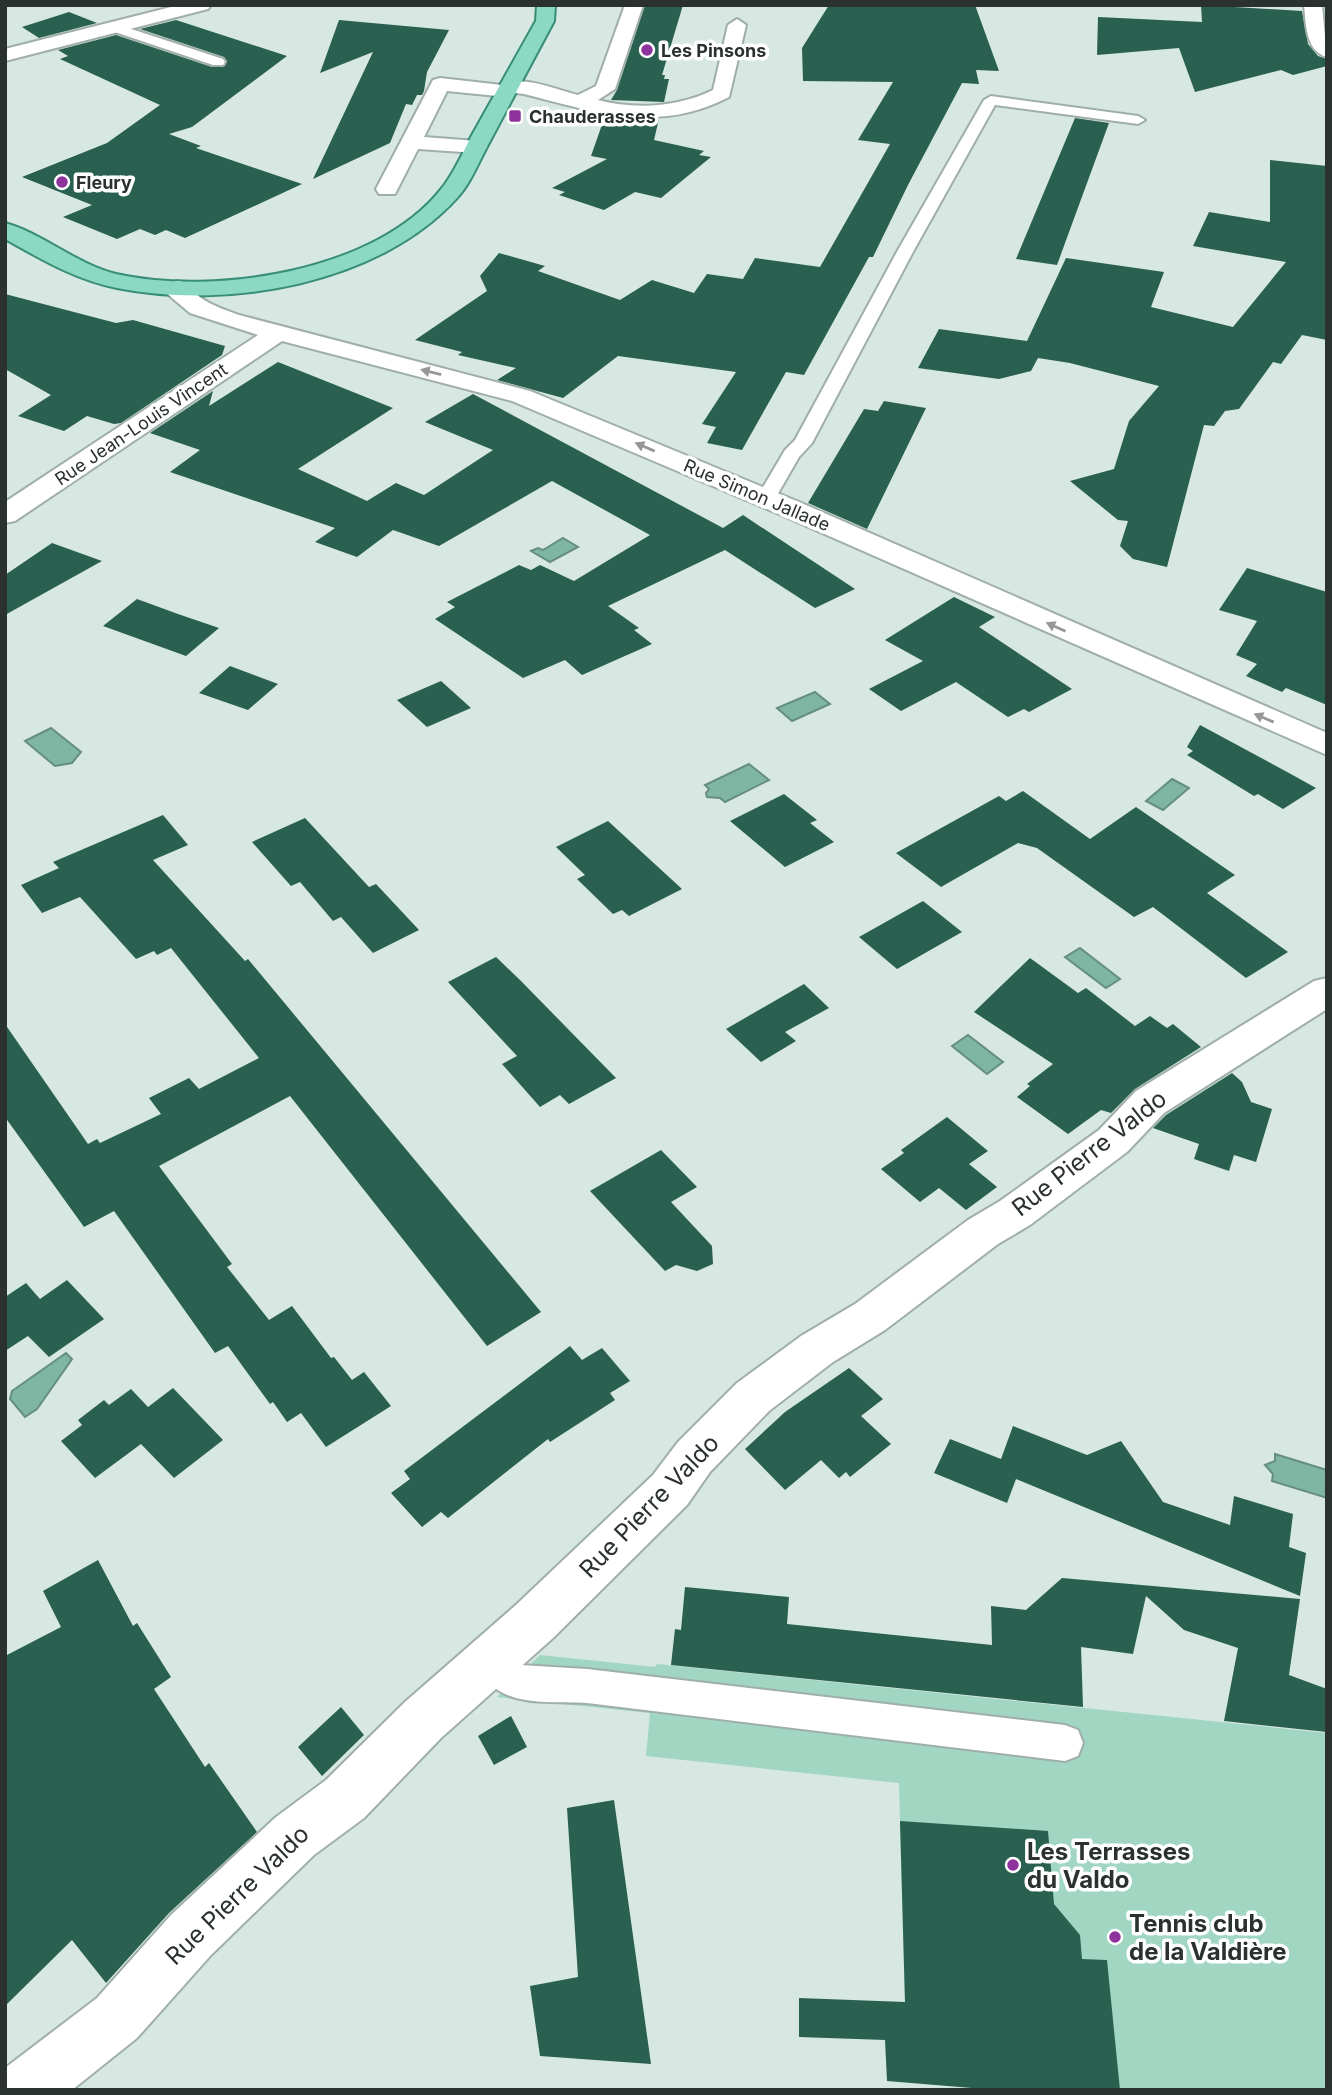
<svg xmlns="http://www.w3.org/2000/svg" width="1332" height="2095" viewBox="0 0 1332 2095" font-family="Inter,sans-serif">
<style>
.green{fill:#a1d6c3}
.water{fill:#7eb6a3;stroke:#658e80;stroke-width:2}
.building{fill:#296050}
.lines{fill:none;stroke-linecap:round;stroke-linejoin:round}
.lane-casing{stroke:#9faea9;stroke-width:4}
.street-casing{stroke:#9faea9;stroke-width:4}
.primary-casing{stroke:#378d75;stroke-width:4}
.lane{fill:#fff;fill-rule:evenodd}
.street{fill:#fff;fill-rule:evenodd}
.primary{fill:#8bd8c3;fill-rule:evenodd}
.oneway{fill:#959897}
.poi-dot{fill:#8e339e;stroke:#fff;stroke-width:2.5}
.labels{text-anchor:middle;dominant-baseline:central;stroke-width:7;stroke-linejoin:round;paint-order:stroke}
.far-poi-label{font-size:18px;font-weight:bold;fill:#2b312f;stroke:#fff;text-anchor:start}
.far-street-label{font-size:18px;fill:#2b312f;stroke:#fff}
.near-street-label{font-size:24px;fill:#2b312f;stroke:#fff}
.near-poi-label{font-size:24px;font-weight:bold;fill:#2b312f;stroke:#fff;text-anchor:start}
</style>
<rect width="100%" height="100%" fill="#d7e7e1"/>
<!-- green -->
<path class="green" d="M540 1655 655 1667 657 1664 1327 1733V2090H1022L907 2082 899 1783 646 1756 650 1713 497 1697Z"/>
<!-- water -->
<path class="water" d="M563 538 578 547 550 562 531 551 538 548 543 550Z
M815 692 830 704 792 721 777 708Z
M51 728 81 752 72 763 55 766 25 741Z
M749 764 769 780 725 802 720 798 707 797 706 793 709 789 705 785Z
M1172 779 1189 788 1163 810 1146 801Z
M1080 948 1120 979 1106 988 1065 957Z
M968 1035 1003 1062 987 1074 952 1046Z
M66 1353 72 1359 37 1409 25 1417 10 1399 12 1391Z
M1275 1454 1327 1470V1498L1272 1481 1273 1474 1265 1465 1275 1461Z"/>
<!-- building -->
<path class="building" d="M645 5H683L662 75H665L664 79H669L664 102 611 100 617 90Z
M829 5H975L999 71 976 70 979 84 962 83 908 185 873 257H869L804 375 786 372 742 450 707 443 716 427 702 424 736 372 618 356 563 398 497 380 516 368 458 355 462 352 415 340 487 291 480 276 499 253 545 266 538 271 620 300 652 280 694 293 707 274 743 279 755 258 820 267 890 144 858 140 893 82 803 81 802 48Z
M1201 5 1302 11 1308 44 1318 56 1327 59V66L1293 75 1281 70 1195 92 1179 48 1097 55 1098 17 1202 22Z
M69 12 97 23 39 38 22 27Z
M176 20 287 56 192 127 169 134 201 146 196 148 302 184 185 238 166 230 155 235 140 229 117 239 63 217 92 205 22 177 107 143 160 105 60 59 68 56 58 50 116 35 212 67 225 66 227 61 224 57 140 29Z
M339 20 449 30 427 72 424 91 422 95H417L412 105 406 104 390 143 313 179 373 52 320 73Z
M605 116 659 119 654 140 704 151 699 155 711 157 661 198 635 192 604 210 559 195 565 192 552 188 607 159 591 156Z
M1075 118 1109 123 1057 265 1016 259Z
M1270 160 1327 166V340L1302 335 1281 364 1273 362 1239 409 1225 411 1214 426 1204 425 1167 567 1133 559 1120 546 1128 521 1118 520 1070 481 1114 469 1129 421 1159 386 1070 363 1038 358 1031 371 999 379 918 368 939 329 1027 341 1066 258 1164 272 1151 307 1233 327 1286 262 1193 246 1209 212 1270 222Z
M5 294 116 323 133 320 225 346 222 355 121 423 114 424 87 416 64 431 18 416 51 395 5 369Z
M278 362 393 408 298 469 367 501 396 483 424 495 493 450 425 422 473 394 723 528 743 515 855 589 815 608 725 550 608 606 639 628 634 630 652 644 582 675 565 660 523 678 435 619 455 607 447 602 519 565 531 570 540 565 574 581 650 535 552 481 439 546 393 530 357 557 315 542 335 528 170 472 200 450 150 433 213 391 209 406Z
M884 401 926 408 867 529 808 503 864 409 878 411Z
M52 543 102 561 5 615V575Z
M1247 568 1327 592V705L1286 688 1282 692 1246 676 1257 664 1236 655 1257 621 1219 610Z
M954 597 995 617 979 627 1072 689 1029 712 1024 709 1008 717 956 682 901 711 869 689 923 661 885 640Z
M137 599 178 614 219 628 186 656 103 626Z
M230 666 278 684 248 710 199 693Z
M441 681 471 708 427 727 397 700Z
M1200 725 1289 773 1316 788 1283 809 1258 794 1254 796 1187 755 1193 751 1187 747Z
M1023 791 1090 839 1136 807 1235 875 1207 893 1288 952 1246 978 1153 907 1134 917 1037 848 1018 843 941 887 896 853 999 796 1006 801Z
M784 794 817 820 810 823 834 842 785 867 730 821Z
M163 815 188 845 153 860 245 961 248 959 541 1312 487 1346 290 1096 159 1166 232 1264 227 1267 269 1320 292 1306 331 1358 334 1357 352 1380 364 1372 391 1406 326 1447 301 1413 287 1422 273 1402 270 1404 228 1346 215 1353 114 1211 84 1227 5 1117V1024L88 1144 97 1139 100 1143 161 1114 149 1098 189 1078 199 1089 259 1058 171 948 157 955 154 951 136 959 80 897 42 913 21 885 59 868 53 862Z
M305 818 369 887 376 884 419 930 373 953 341 917 333 921 300 882 291 886 252 842Z
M608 821 682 889 629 916 622 910 613 914 577 879 585 875 556 847Z
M923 901 962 932 897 969 859 937Z
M496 957 520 980 616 1078 569 1104 560 1095 540 1107 502 1064 517 1056 448 982Z
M1030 958 1078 993 1086 988 1135 1026 1150 1016 1167 1028 1173 1024 1201 1047 1135 1089 1111 1113 1101 1110 1068 1134 1017 1097 1030 1086 1027 1084 1053 1064 974 1012Z
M804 984 829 1008 785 1032 796 1041 761 1062 726 1029Z
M1232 1073 1242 1082 1251 1102 1272 1109 1256 1162 1234 1155 1229 1171 1194 1159 1199 1144 1153 1128 1166 1115Z
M947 1117 988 1151 969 1164 997 1187 966 1210 939 1188 920 1202 881 1169 904 1153 901 1150Z
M661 1150 697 1187 671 1202 712 1246 713 1264 697 1271 676 1265 665 1271 590 1191Z
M67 1280 104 1319 49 1357 28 1336 5 1351V1297L26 1283 40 1299Z
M570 1346 582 1360 602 1348 630 1381 610 1393 615 1400 550 1442 548 1439 448 1518 441 1512 422 1527 391 1493 410 1479 404 1471Z
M849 1368 883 1399 861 1416 891 1444 850 1477 846 1472 839 1478 821 1460 785 1490 745 1449 785 1412Z
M173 1388 223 1440 174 1478 141 1444 95 1478 61 1441 82 1425 78 1420 104 1400 109 1405 131 1389 148 1407Z
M1013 1426 1087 1455 1121 1441 1163 1502 1230 1525 1234 1496 1293 1514 1289 1547 1306 1553 1300 1596 1016 1479 1007 1503 934 1473 950 1439 1001 1459Z
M98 1560 133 1626 137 1623 171 1677 154 1689 205 1767 209 1763 257 1832 169 1913 106 1983 72 1940 5 2006V1656L61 1627 43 1591Z
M1062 1578 1300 1599 1289 1675 1327 1689V1732L1224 1721 1238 1648 1184 1630 1146 1596 1133 1654 1081 1647 1083 1707 671 1665 675 1629 681 1630 685 1587 789 1597 787 1624 992 1645 991 1606 1026 1610Z
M341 1707 364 1735 322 1776 298 1747Z
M511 1716 527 1747 494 1765 478 1736Z
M614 1800 651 2064 540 2056 530 1986 578 1977 567 1808Z
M900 1821 1048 1831 1054 1904 1080 1935 1082 1959 1107 1960 1120 2090H996L887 2081 885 2040 799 2037V1998L905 2002Z"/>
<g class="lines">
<defs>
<path id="lane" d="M116 24 223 59 225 62 223 65H213L112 31V25Z
M991 96 1138 116 1145 120 1138 124 995 105 914 250 812 443 799 457 776 497 763 502 756 500 754 496 762 489 785 450 795 440 898 250 984 100Z
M490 1643 502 1648 520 1665 587 1669 1065 1725 1078 1730 1083 1743 1078 1756 1065 1761 587 1703C542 1701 494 1709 473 1660L478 1648Z"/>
<path id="street" d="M179 5H211L208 9 5 61V49Z
M625 5H643L615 89 598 100C635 110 679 107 713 90L728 25 737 19 746 25 729 97C659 134 595 112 524 94L515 93 507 97 447 91 424 137 477 141 484 143 487 147 484 151 477 153 418 149 395 194H379L376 189 433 80 440 78 502 85C521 74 557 90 578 95L596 86Z
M1304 5H1322L1327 57C1305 51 1306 23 1304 5Z
M178 281 186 283C199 301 217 307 239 315L530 391 799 502 1327 733V755L779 514 512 401 282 341 15 521 5 523V502L258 335 190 313 165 292 170 283Z
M1327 978V1009L1164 1113 1127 1152 1030 1225 998 1244 885 1330 833 1362 769 1411 710 1472 687 1505 553 1638 441 1738 364 1818 314 1855 211 1955 137 2038 72 2090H5V2068L97 1998 171 1915 276 1817 326 1780 405 1702 517 1604 653 1475 678 1442 737 1383 801 1336 855 1304 968 1220 1000 1201 1099 1130 1136 1091 1314 981Z"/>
<path id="primary" d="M537 5H555L554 21C532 62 511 102 489 143 479 161 471 183 457 198 379 284 228 310 117 288 76 280 41 259 5 239V223C42 233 76 264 116 274 214 296 377 272 442 188 454 173 462 154 471 137 493 98 514 60 536 21Z"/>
</defs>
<!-- lane casing -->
<use href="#lane" class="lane-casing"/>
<!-- street casing -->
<use href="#street" class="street-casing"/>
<!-- primary casing -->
<use href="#primary" class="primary-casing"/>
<!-- lane -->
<use href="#lane" class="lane"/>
<!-- street -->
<use href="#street" class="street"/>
<!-- primary -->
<use href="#primary" class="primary"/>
</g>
<!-- one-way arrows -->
<defs><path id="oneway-solid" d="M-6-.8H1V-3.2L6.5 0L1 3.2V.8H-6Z" transform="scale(1.75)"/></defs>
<g class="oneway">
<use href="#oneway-solid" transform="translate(431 372) rotate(-166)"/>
<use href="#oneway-solid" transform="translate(645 447) rotate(-157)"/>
<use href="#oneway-solid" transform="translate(1056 627) rotate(-156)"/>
<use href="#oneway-solid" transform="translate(1264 718) rotate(-157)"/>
</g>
<!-- markers -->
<g class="poi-dot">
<circle cx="647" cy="50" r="7"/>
<rect x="508" y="109" width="14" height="14" rx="3.5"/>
<circle cx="62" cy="182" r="7"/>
<circle cx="1013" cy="1865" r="7"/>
<circle cx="1115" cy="1937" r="7"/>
</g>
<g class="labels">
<!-- far-poi labels -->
<g class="far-poi-label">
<text x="661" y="50">Les Pinsons</text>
<text x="529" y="116">Chauderasses</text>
<text x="76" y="182">Fleury</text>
</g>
<!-- far-street labels -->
<g class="far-street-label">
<text transform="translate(141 424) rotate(-34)">Rue Jean-Louis Vincent</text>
<text transform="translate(757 495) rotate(23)">Rue Simon Jallade</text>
</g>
<!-- near-street labels -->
<g class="near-street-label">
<text transform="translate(1089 1153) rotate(-38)">Rue Pierre Valdo</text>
<text transform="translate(649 1506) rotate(-46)">Rue Pierre Valdo</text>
<text transform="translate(237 1895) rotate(-44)">Rue Pierre Valdo</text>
</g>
<!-- near-poi labels -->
<g class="near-poi-label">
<text x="1027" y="1851">Les Terrasses<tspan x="1027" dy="28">du Valdo</tspan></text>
<text x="1129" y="1923">Tennis club<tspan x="1129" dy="28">de la Valdière</tspan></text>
</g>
</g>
<!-- border -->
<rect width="1332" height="2095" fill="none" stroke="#2b312f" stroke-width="14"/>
</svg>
